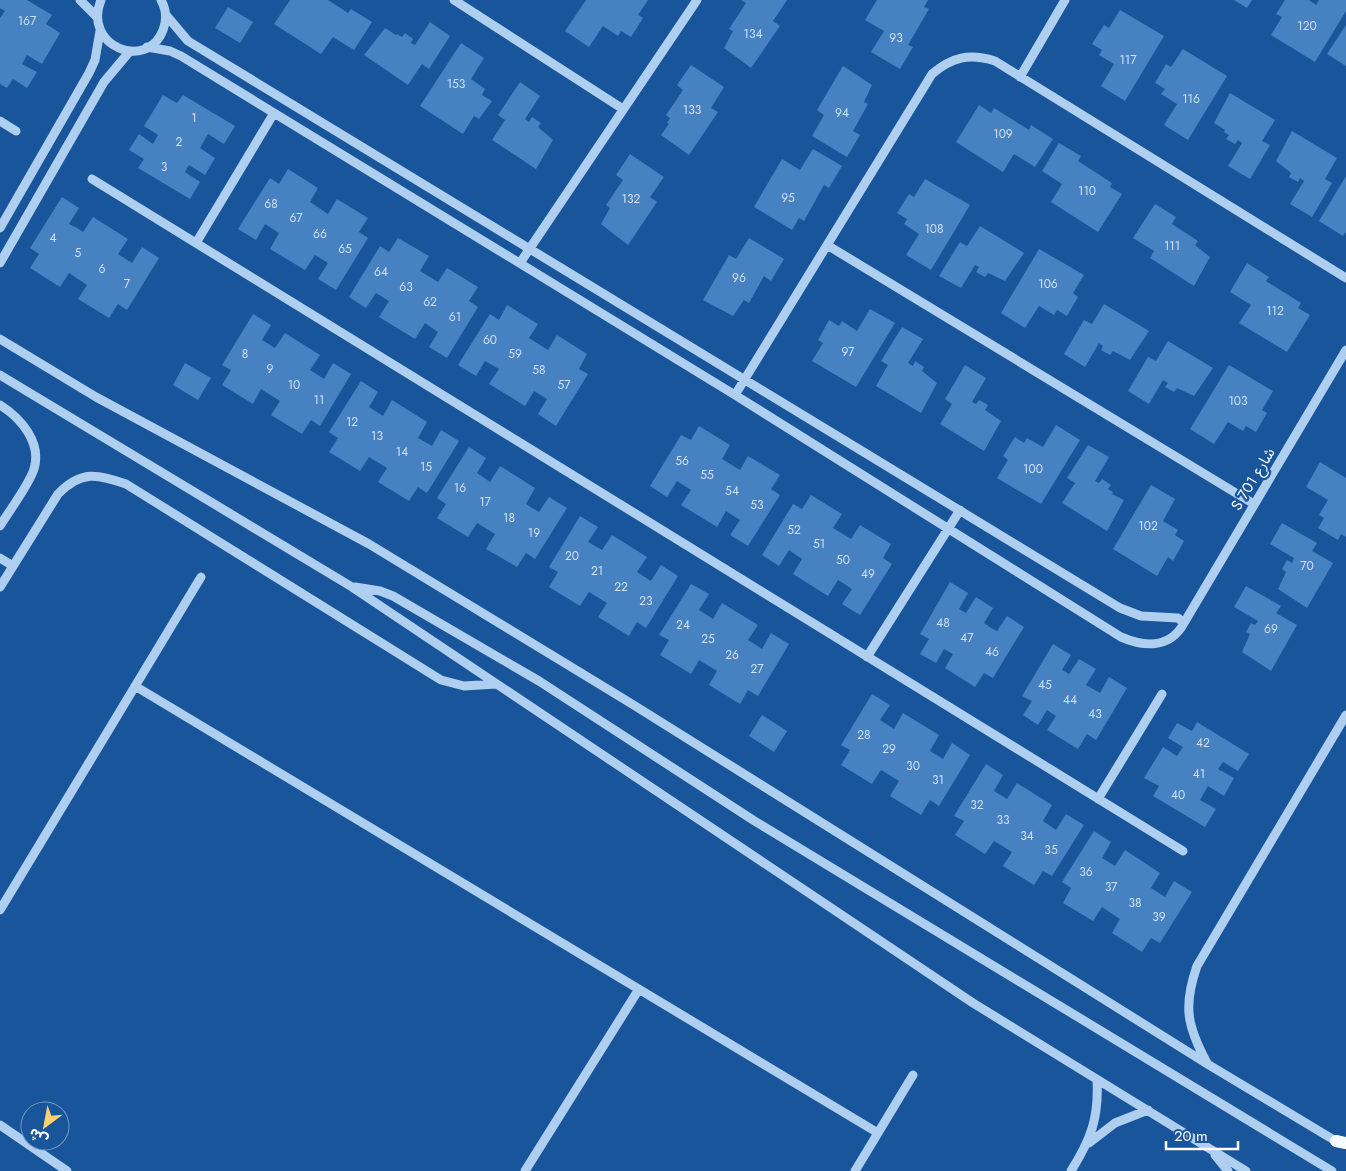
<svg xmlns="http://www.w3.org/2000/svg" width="1346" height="1171" viewBox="0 0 1346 1171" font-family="Jost,'Noto Sans Arabic',sans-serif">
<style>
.building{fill:#4681c2}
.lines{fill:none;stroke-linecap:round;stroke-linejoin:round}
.minor{stroke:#afcff1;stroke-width:9}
.major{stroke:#f9fcff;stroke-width:12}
.labels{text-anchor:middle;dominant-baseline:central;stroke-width:4.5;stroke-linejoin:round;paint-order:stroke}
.number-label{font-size:12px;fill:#d1e0f0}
.street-label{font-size:15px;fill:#fff;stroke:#19559a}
</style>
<rect width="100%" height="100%" fill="#19559a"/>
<!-- building -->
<path class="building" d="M0 0H27L52 15 46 24 60 33 42 64 27 55 22 64 37 72 27 88 13 79 7 88 0 84V18L5 11 0 8Z
M290 0H328L348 13 351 9 372 22 354 50 333 37 321 54 274 24Z
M586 0H648L638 15 643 18 631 37 621 31 618 36 603 26 589 47 565 31Z
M741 0H787L773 21 780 26 751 68 724 48 733 31 729 29 746 3Z
M877 0H928L924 7 929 9 908 45 913 47 900 69 871 52 884 31 865 20Z
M1234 0H1252L1247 8Z
M1285 0H1309L1316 5 1319 0H1346V11L1315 62 1271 35 1282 17 1276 14Z
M228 7 253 22 240 43 215 28Z
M1120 10 1164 36 1125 101 1101 86 1114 64 1099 55 1102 50 1092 44 1104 25 1109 28Z
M430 22 450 36 429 69 422 64 408 85 364 55 385 28 396 35 397 34 402 37 405 33 413 39 411 43 415 45Z
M1346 25V66L1327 54Z
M461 43 484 58 471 79 485 89 482 95 492 101 479 119 474 116 463 134 420 106Z
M1183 49 1227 76 1188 140 1164 125 1177 104 1161 94 1165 89 1155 83 1166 64 1171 67Z
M691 65 724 87 711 108 718 112 689 155 661 135 669 124 667 123 670 118 666 115 683 90 677 85Z
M843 66 872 85 864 102 868 104 853 131 860 135 847 157 812 136 824 115 817 110Z
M520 82 540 96 525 119 529 122 532 117 541 123 538 127 553 140 536 169 492 140 505 120 498 115Z
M1230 93 1275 120 1262 141 1270 145 1250 179 1228 166 1242 143 1238 140 1235 144 1226 139 1229 135 1224 132 1225 130 1214 123Z
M163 95 177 103 183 95 235 126 224 144 208 134 200 148 215 158 205 175 189 165 185 172 200 182 190 199 138 168 144 159 129 150 139 134 153 144 158 135 144 126Z
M979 105 991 113 994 108 1029 130 1031 125 1053 139 1035 167 1014 154 1003 172 956 142Z
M1292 131 1337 158 1325 179 1332 183 1312 217 1290 204 1304 181 1300 178 1298 182 1289 177 1291 173 1276 161Z
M1059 143 1081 156 1078 161 1112 183 1110 187 1122 194 1098 232 1051 202 1062 184 1042 171Z
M813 149 842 166 829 188 824 185 804 221 799 218 792 230 754 207 782 159 800 170Z
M630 154 664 177 650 197 657 202 628 245 601 224 610 208 606 205 623 180 616 175Z
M288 169 318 188 310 202 328 214 337 199 368 218 359 232 368 238 336 290 318 279 328 263 315 255 305 270 270 249 279 233 265 224 256 240 238 229 270 178 279 184Z
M1346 176V232L1343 236 1319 221Z
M925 179 970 205 931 270 906 255 919 234 904 224 907 219 897 213 909 194 914 197Z
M62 197 79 208 69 224 77 228 83 232 93 217 128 239 118 254 132 263 142 247 159 258 127 310 118 304 109 318 78 299 87 285 69 273 60 287 30 268 39 254 30 248Z
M1155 204 1176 217 1172 224 1198 241 1195 245 1210 257 1194 286 1150 258 1154 251 1133 238Z
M980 226 1024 253 1005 281 988 273 985 277 976 272 979 267 975 265 961 288 939 276 960 242 967 246Z
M398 238 429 256 420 271 438 282 447 268 478 287 469 301 478 307 447 358 429 347 438 332 425 323 415 339 379 317 389 301 376 293 366 308 349 297 380 246 389 252Z
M749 238 784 259 771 281 764 276 749 303 744 300 733 316 703 300 729 255 736 259Z
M1039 249 1084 275 1073 293 1078 297 1067 316 1057 310 1054 315 1039 306 1025 328 1001 313Z
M1247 263 1269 277 1266 281 1301 303 1298 308 1310 315 1287 352 1239 323 1251 305 1230 292Z
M1104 304 1149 331 1130 360 1113 351 1110 355 1101 350 1103 346 1099 343 1085 367 1064 354 1084 320 1092 324Z
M507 305 538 324 529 338 548 350 557 335 587 354 579 369 588 374 556 426 538 414 547 399 534 391 525 406 489 384 499 369 485 361 476 376 458 365 490 314 499 320Z
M870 309 895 323 856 387 812 361 823 343 818 340 829 320 839 326 842 321 857 331Z
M253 314 271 325 262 340 275 348 285 333 320 355 310 370 324 379 333 363 351 374 320 426 311 420 302 434 271 415 280 401 261 389 253 404 222 385 231 370 222 365Z
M902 327 923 339 908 363 913 366 915 361 924 367 922 371 937 383 921 413 876 386 888 365 881 361Z
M1168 341 1213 368 1194 396 1177 388 1174 392 1165 387 1168 383 1163 380 1149 404 1128 391 1148 357 1156 361Z
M185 363 211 378 198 400 173 385Z
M965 365 986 378 972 402 976 404 979 400 988 405 985 410 1001 421 984 451 940 424 952 404 945 399Z
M1229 365 1273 391 1262 410 1267 413 1256 432 1246 426 1243 431 1228 422 1214 444 1190 429Z
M361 381 378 392 369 407 383 416 392 400 427 422 418 438 432 446 441 430 459 441 427 493 418 487 409 501 378 482 387 468 369 457 360 471 329 452 338 438 329 432Z
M1056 425 1080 440 1041 504 997 478 1008 460 1003 456 1015 437 1024 443 1027 438 1043 447Z
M699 426 730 445 722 459 740 470 748 456 780 475 771 489 780 495 748 546 730 535 740 520 726 511 717 527 681 505 691 490 677 481 667 497 650 486 681 435 691 440Z
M1088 445 1109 457 1095 481 1099 483 1102 479 1111 485 1108 489 1113 492 1112 494 1124 500 1107 531 1062 503 1075 483 1067 478Z
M469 447 486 458 477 473 490 482 500 466 535 488 526 504 532 508 539 512 549 497 567 508 535 559 526 553 517 567 486 549 495 534 477 523 468 537 437 518 446 504 437 498Z
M1320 462 1346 478V537L1341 534 1338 540 1318 528 1324 518 1319 515 1328 500 1306 487Z
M1151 485 1175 499 1163 521 1178 530 1175 535 1184 541 1173 561 1168 557 1157 576 1113 549Z
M811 495 842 514 833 528 851 539 860 525 891 544 883 558 892 564 860 615 842 604 852 589 838 580 828 596 793 574 802 559 789 550 779 566 762 555 793 504 802 509Z
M580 516 598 527 588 542 602 550 612 535 647 557 637 572 651 581 661 565 678 576 646 628 637 622 629 636 598 617 607 603 589 592 580 606 549 587 558 572 549 567Z
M1282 523 1317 543 1312 551 1333 563 1307 608 1278 589 1286 572 1282 569 1287 560 1292 563 1294 558 1270 544Z
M950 582 968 593 959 609 966 613 976 597 993 608 984 623 991 628 997 631 1007 616 1024 627 993 678 984 673 975 687 945 668 953 654 944 649 936 663 920 654 929 639 920 634Z
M691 584 709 594 699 610 713 619 722 603 758 625 748 640 762 649 771 633 789 644 758 696 748 690 740 704 709 685 717 671 699 660 691 674 660 655 669 640 659 635Z
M1246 586 1281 606 1276 613 1297 625 1271 671 1242 652 1250 634 1246 632 1251 623 1255 625 1258 621 1234 607Z
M1053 644 1071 655 1062 670 1069 674 1079 659 1096 669 1086 685 1100 693 1109 677 1127 688 1096 740 1087 734 1078 749 1047 730 1056 716 1047 710 1038 725 1023 715 1032 701 1022 696Z
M872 694 890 705 880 720 894 729 903 713 939 735 930 751 943 759 952 743 970 755 939 806 930 800 921 815 890 796 899 781 881 770 872 784 841 765 850 750 841 745Z
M762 715 787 731 774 752 749 736Z
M1197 722 1249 754 1238 771 1223 762 1218 769 1234 778 1224 796 1208 786 1200 800 1216 809 1205 827 1153 796 1159 786 1144 778 1163 747 1177 756 1183 747 1168 738 1177 723 1192 731Z
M986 764 1003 775 994 791 1007 799 1017 783 1052 805 1043 821 1056 830 1066 814 1084 825 1052 876 1043 871 1034 885 1003 866 1012 852 994 841 985 854 955 835 964 821 954 816Z
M1094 831 1111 842 1102 858 1115 866 1125 850 1160 873 1151 888 1165 897 1174 881 1192 892 1160 943 1151 938 1142 952 1112 933 1120 919 1102 907 1093 921 1063 903 1071 888 1062 882Z"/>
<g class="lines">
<!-- minor -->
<path class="minor" d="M80 0 97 17
M101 0C82 46 147 72 163 30 167 20 166 9 161 0
M454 0 623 109
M166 15 188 41 1120 608 1141 616 1178 618 1184 623
M147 47 170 51 181 56 735 395 1121 637C1142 646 1166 649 1181 628L1346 350
M1020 77 1065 0
M0 121 16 131
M92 179 1183 851
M0 228 89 73 95 60 100 31
M196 243 274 113
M827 245 1254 504
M0 263 104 82 130 51
M520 263 697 0
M0 339 96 397 369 544 632 704 1209 1065 1339 1143
M0 375 352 587 973 1003 1246 1171
M735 395 932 74C952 57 969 53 995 61L1346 278
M0 405C21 418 42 443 34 469 29 485 9 511 0 526
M0 558 13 566
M0 587 58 494C81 470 98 474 126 484L441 680 464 686 496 684
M355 587 380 591 393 596 539 681 753 820 1332 1171
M867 657 960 510
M135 686 878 1133
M1098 799 1162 694
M0 910 201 577
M1207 1063C1187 1026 1183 1006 1197 966L1346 715
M0 1125 67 1171
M1089 1143 1115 1123 1148 1110
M1215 1155 1228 1171
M525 1171 639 989
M855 1171 913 1075
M1071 1171C1091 1139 1099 1118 1097 1080"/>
<!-- major -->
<path class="major" d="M1336 1141 1346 1143"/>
</g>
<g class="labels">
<!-- number labels -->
<g class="number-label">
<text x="27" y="21">167</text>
<text x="1307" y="26">120</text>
<text x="753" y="34">134</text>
<text x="896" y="38">93</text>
<text x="1128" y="60">117</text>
<text x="456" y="84">153</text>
<text x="1191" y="99">116</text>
<text x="692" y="110">133</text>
<text x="842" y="113">94</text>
<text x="194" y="118">1</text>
<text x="1003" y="134">109</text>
<text x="179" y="142">2</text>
<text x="164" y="167">3</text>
<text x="1087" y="191">110</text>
<text x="788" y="198">95</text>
<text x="631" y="199">132</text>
<text x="271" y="204">68</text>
<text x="296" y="218">67</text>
<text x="934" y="229">108</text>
<text x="320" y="234">66</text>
<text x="53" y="238">4</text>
<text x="1172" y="246">111</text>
<text x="345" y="249">65</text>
<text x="78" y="253">5</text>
<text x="102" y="269">6</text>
<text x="381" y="272">64</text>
<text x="739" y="278">96</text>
<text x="127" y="284">7</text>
<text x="1048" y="284">106</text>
<text x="406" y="287">63</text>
<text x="430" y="302">62</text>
<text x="1275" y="311">112</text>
<text x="455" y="317">61</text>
<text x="490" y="340">60</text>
<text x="848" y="352">97</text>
<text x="245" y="354">8</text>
<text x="515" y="354">59</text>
<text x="270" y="369">9</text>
<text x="539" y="370">58</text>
<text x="294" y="385">10</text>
<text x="564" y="385">57</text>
<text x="319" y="400">11</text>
<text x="1238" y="401">103</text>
<text x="352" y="422">12</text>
<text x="377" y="436">13</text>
<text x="402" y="452">14</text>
<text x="682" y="461">56</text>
<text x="426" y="467">15</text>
<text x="1033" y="469">100</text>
<text x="707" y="475">55</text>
<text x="460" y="488">16</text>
<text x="732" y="491">54</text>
<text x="485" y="502">17</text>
<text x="757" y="505">53</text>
<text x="509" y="518">18</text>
<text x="1148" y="526">102</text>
<text x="794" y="530">52</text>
<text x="534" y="533">19</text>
<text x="819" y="544">51</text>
<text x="572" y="556">20</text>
<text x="843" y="560">50</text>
<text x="1307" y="566">70</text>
<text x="597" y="571">21</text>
<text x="868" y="574">49</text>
<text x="621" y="587">22</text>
<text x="646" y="601">23</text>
<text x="943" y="623">48</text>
<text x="683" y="625">24</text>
<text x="1271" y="629">69</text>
<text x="967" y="638">47</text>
<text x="708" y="639">25</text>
<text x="992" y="652">46</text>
<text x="732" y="655">26</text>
<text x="757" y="669">27</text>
<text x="1045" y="685">45</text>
<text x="1070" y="700">44</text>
<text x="1095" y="714">43</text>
<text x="864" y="735">28</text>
<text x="1203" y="743">42</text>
<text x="889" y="749">29</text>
<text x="913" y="766">30</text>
<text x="1199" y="774">41</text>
<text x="938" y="780">31</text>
<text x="1178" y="795">40</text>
<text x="977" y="805">32</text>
<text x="1003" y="820">33</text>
<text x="1027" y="836">34</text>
<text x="1051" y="850">35</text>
<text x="1086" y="872">36</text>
<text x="1111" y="887">37</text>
<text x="1135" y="903">38</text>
<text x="1159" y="917">39</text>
</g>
<!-- street labels -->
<g class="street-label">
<text transform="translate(1253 479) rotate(-59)">S 701 شارع</text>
</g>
</g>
<!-- north arrow -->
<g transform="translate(45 1126) rotate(212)"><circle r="24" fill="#19559a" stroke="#7599c2"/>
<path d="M0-4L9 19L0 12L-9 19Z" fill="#ffd26f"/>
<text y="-8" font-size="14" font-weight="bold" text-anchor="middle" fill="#ffffff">ش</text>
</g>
<!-- scale -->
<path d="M1166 1141v8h72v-8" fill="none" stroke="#ffffff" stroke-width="2.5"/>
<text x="1174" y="1141" font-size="15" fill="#ffffff" stroke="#19559a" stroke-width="4" paint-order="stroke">20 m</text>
</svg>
